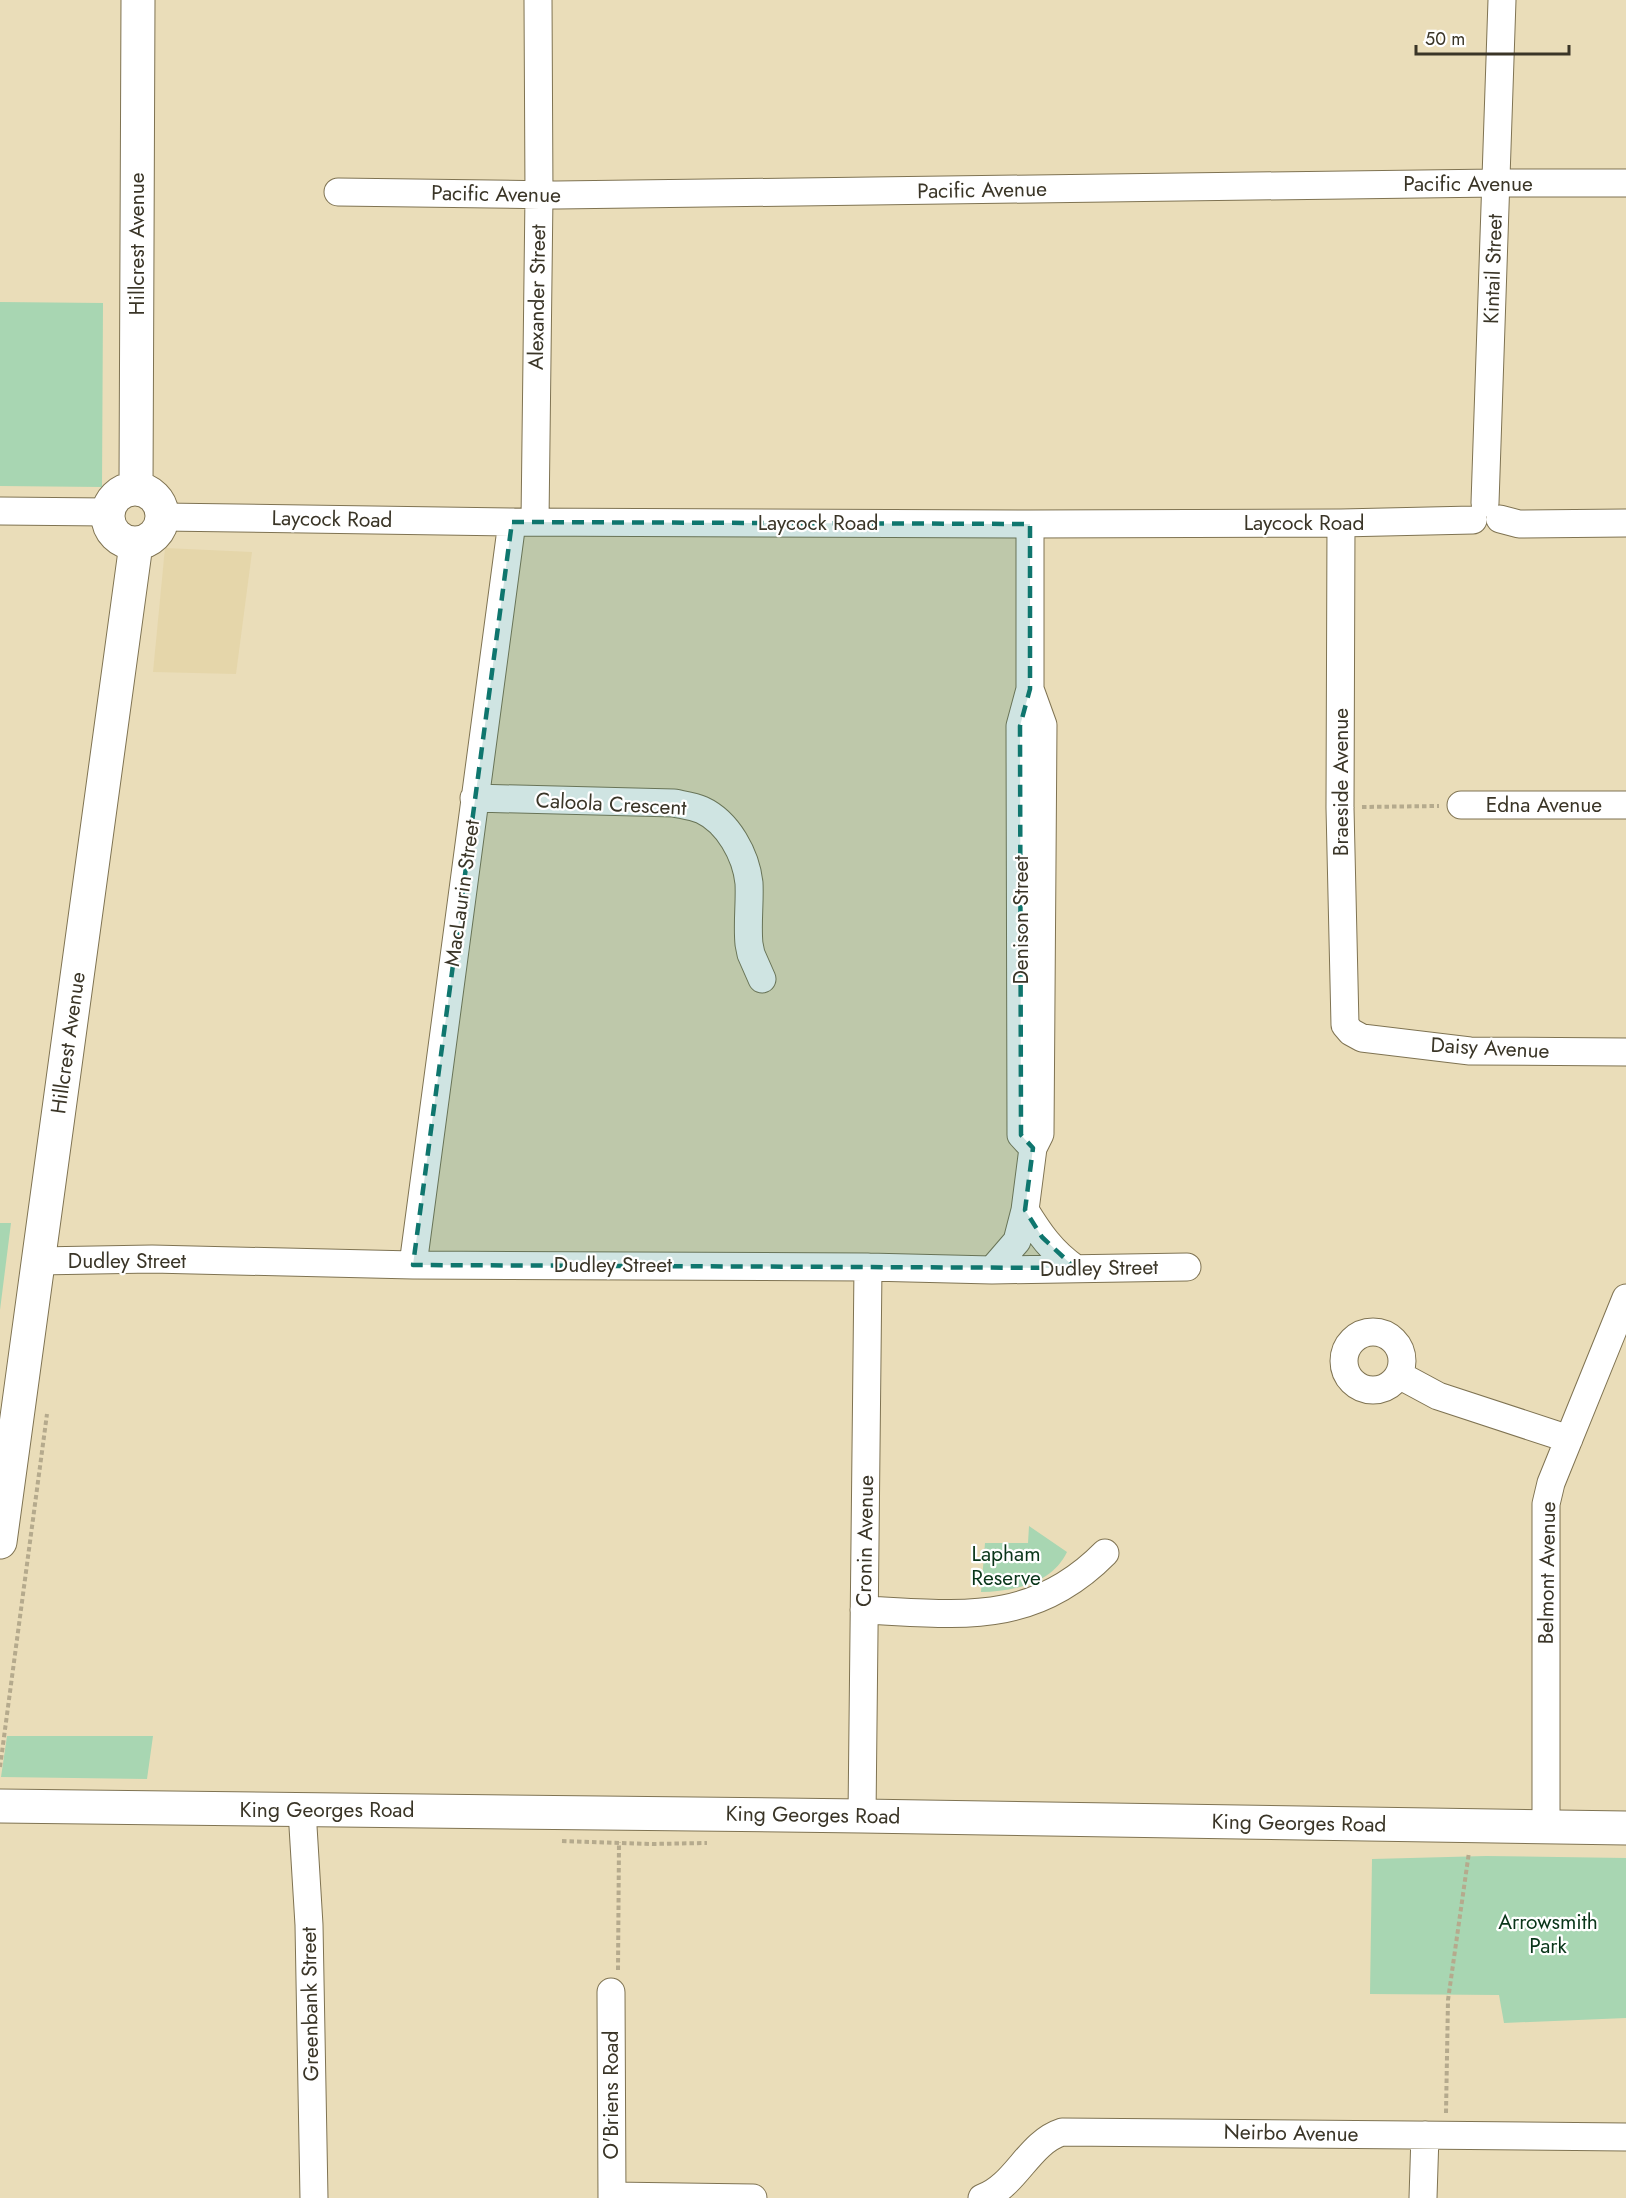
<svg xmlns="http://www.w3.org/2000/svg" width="1626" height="2198" viewBox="0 0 1626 2198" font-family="Jost,sans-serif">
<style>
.built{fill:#e5d6aa}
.green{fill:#a8d6b2}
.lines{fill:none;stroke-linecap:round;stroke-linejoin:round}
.minor-casing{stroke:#7f7352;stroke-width:29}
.major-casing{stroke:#7f7352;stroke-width:35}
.highway-casing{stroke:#7f7352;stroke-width:35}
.path{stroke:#b5aa8d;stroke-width:4;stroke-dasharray:4.5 3;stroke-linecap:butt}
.minor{stroke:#fff;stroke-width:27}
.major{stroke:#fff;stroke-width:33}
.highway{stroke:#fff;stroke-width:33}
.marked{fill:#0f766e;fill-opacity:0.2;stroke:#0f766e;stroke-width:4.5;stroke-dasharray:12 8;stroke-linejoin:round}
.labels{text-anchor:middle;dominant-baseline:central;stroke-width:4.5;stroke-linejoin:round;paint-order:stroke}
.street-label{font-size:21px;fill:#3a3527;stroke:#fff}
.park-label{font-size:21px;fill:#093519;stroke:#fff}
</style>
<rect width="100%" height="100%" fill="#eaddb9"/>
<!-- built -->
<path class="built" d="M165 548 252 552 236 674 153 672Z"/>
<!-- green -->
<path class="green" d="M0 302 103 303 102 487 0 486Z
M0 1223H11L0 1310Z
M1029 1526 1067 1552C1052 1584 1013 1591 981 1592L985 1543H1028Z
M7 1736H153L147 1779 1 1777Z
M1486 1856 1626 1858V2018L1504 2023 1499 1995 1370 1994 1372 1859Z"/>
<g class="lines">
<defs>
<path id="minor" d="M338 192 557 195 1496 183H1626
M1485 503 1502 0
M0 511 107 512
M162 517 512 522 1030 524 1341 523 1473 520
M1500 519 1519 524 1626 523
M535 521 539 195 538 0
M1341 523 1340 808 1345 1025 1351 1032 1362 1038 1470 1051 1626 1052
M1030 524V689L1020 726 1021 1135 1033 1148
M474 798 674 803C683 805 693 806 702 810 728 822 746 855 749 883 750 903 747 924 749 944L751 954 762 979
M1461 805H1626
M1025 1210C1039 1233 1052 1252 1075 1268
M38 1261 152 1259 413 1265 868 1267 992 1270 1187 1267
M413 1265 512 522
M992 1270 1017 1241 1025 1210 1033 1148 1040 1134 1043 725 1030 689
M1344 1361a29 29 0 1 1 58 0a29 29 0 1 1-58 0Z
M1399 1375 1438 1396 1569 1439
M864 1610C958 1614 1032 1627 1105 1553
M302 1810 309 1925 314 2198
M862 1816 868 1267
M1546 1827V1504L1551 1483 1626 1298
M611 1992 612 2198
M612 2196 753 2198
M982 2198C1016 2186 1028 2143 1062 2132L1626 2137
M1423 2198 1425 2135"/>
<path id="major" d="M136 488 138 0
M108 516a27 27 0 1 1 54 0a27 27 0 1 1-54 0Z
M0 1542 136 544"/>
<path id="highway" d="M0 1806 862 1816 1626 1828"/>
</defs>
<!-- minor casing -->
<use href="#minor" class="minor-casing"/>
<!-- major casing -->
<use href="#major" class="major-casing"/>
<!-- highway casing -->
<use href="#highway" class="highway-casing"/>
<!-- path -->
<path class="path" d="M1362 807 1439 806
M0 1767 47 1414
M562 1841 652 1844 707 1843
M618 1970 619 1842
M1446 2113 1448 2000 1469 1852"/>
<!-- minor -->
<use href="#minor" class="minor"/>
<!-- major -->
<use href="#major" class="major"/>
<!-- highway -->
<use href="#highway" class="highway"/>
</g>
<!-- marked area -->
<path class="marked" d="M512 522 1030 524V689L1020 726 1021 1135 1033 1148 1025 1210 1042 1237 1075 1268 413 1265Z"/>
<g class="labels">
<!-- street labels -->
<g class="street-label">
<text x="1468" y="184">Pacific Avenue</text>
<text transform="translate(982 190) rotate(-1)">Pacific Avenue</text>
<text transform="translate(496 194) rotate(1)">Pacific Avenue</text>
<text transform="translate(137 244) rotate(-90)">Hillcrest Avenue</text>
<text transform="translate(1493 269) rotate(-88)">Kintail Street</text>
<text transform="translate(537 297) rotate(-89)">Alexander Street</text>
<text transform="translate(332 519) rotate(1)">Laycock Road</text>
<text x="818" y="523">Laycock Road</text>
<text x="1304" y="523">Laycock Road</text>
<text transform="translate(1341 782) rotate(-90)">Braeside Avenue</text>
<text transform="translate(611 804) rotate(3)">Caloola Crescent</text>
<text x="1544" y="805">Edna Avenue</text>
<text transform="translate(462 893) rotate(-82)">MacLaurin Street</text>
<text transform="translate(1021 920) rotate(-90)">Denison Street</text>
<text transform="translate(68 1043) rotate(-82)">Hillcrest Avenue</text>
<text transform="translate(1490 1048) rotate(3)">Daisy Avenue</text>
<text x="127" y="1261">Dudley Street</text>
<text x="613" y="1265">Dudley Street</text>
<text transform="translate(1099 1268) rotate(-1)">Dudley Street</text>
<text transform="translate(865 1541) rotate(-89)">Cronin Avenue</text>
<text transform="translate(1547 1573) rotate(-89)">Belmont Avenue</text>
<text x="327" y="1810">King Georges Road</text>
<text transform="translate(813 1815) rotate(1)">King Georges Road</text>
<text transform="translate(1299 1823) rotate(1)">King Georges Road</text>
<text transform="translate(310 2004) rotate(-91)">Greenbank Street</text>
<text transform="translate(611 2095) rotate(-90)">O'Briens Road</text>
<text transform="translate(1291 2133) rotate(1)">Neirbo Avenue</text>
</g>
<!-- park labels -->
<g class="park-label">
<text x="1006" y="1554">Lapham<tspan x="1006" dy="24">Reserve</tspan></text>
<text x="1548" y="1922">Arrowsmith<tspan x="1548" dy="24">Park</tspan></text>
</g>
</g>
<!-- scale -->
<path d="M1416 45v9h153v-9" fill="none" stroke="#3a3527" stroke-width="3"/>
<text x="1425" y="45" font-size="18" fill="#3a3527" stroke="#ffffff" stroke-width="4.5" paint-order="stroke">50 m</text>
</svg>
